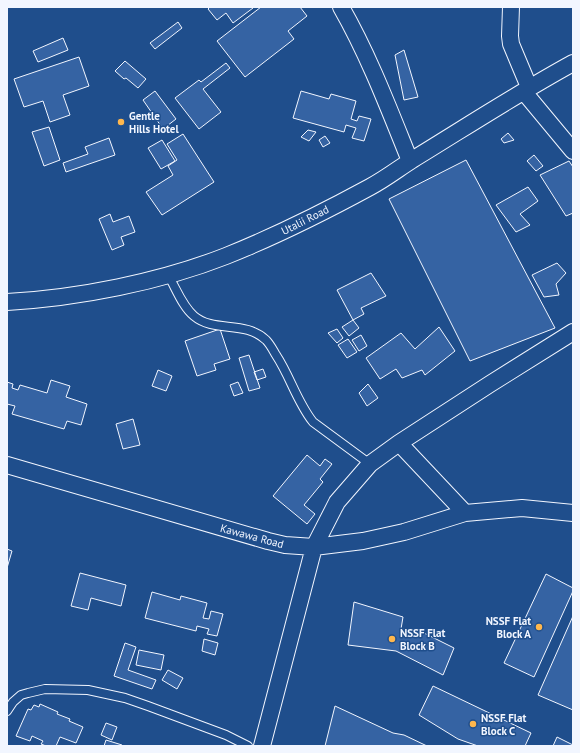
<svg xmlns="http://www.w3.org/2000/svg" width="580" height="753" viewBox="0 0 580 753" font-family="'PT Sans',sans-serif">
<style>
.building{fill:#3563a3;stroke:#f2f6ff}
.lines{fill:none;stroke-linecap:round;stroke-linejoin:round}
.service-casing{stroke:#f2f6ff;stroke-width:10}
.minor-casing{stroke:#f2f6ff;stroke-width:18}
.service{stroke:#1f4e8c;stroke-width:8}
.minor{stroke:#1f4e8c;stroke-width:16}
.poi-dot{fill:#ffb74d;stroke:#1f4e8c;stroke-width:1.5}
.labels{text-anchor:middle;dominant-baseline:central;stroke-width:3;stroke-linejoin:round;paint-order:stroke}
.poi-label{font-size:11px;font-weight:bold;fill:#f2f6ff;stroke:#1f4e8c;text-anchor:start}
.street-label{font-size:11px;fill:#f2f6ff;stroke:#1f4e8c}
</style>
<rect width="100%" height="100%" fill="#1f4e8c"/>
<!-- building -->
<path class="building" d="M210 7H252L253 8 233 23 226 13 217 20 208 9Z
M261 7H300L307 16 288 31 294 39 245 77 217 41Z
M178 22 182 28 155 49 150 43Z
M63 38 68 50 38 62 33 51Z
M404 50 418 97 404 100 395 55Z
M79 57 89 86 63 95 70 115 50 122 43 101 24 107 14 79Z
M125 61 146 79 138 88 126 78 124 79 115 71Z
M226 63 230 68 203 89 221 112 199 129 175 98 199 80 201 82Z
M155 91 176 119 163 129 143 100Z
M301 91 329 99 331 94 356 101 351 119 357 121 359 116 371 119 364 141 352 138 356 128 346 125 344 132 293 118Z
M49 127 60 160 44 166 32 132Z
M308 130 316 132 309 141 301 137Z
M508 133 514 140 504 143 501 139Z
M183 134 214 182 162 215 146 192 173 175 168 166 177 160 167 144Z
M325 136 330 143 323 147 319 140Z
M109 138 115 155 66 172 63 163 88 154 85 147Z
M162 140 175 161 161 169 148 148Z
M534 155 543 166 536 171 527 161Z
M466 160 555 328 470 361 389 199Z
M569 161 573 167V213L566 216 540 175Z
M528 187 538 201 520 214 530 225 516 232 496 205Z
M110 214 113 222 129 216 135 232 121 237 124 245 112 250 99 219Z
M557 263 566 273 556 284 559 295 544 297 532 275Z
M371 273 386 296 361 308 364 314 353 320 337 290Z
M353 320 359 328 349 336 342 327Z
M439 327 455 351 425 375 422 370 402 378 396 369 380 379 366 358 401 333 415 349Z
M220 329 230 359 214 364 216 370 197 376 185 341Z
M337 329 343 338 337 343 328 333Z
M361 335 367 346 359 351 352 340Z
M348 339 357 352 347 358 338 345Z
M249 355 260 388 249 391 239 358Z
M263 369 266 377 257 380 254 372Z
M158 370 172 376 166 391 152 386Z
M51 380 70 386 66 397 87 404 81 425 67 421 64 429 12 414 15 406 7 404V382L13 384 12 388 18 390 20 385 47 393Z
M238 382 243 393 234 396 230 385Z
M368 384 378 398 367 406 359 393Z
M133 419 140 445 123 449 116 424Z
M307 455 320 466 325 459 332 464 320 479 323 482 304 505 315 514 307 524 273 496Z
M7 549 12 551 7 568Z
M80 573 126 585 121 606 91 598 88 610 71 606Z
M546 574 573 588V591L534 677 504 663Z
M152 592 180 600 181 596 207 603 203 618 209 619 211 611 223 614 217 636 207 634 209 629 197 626 196 631 145 618Z
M354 602 403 617 401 629 424 633 454 648 443 675 396 651 348 645Z
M573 616V710L538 695Z
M204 639 218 643 215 655 202 651Z
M125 643 136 647 128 670 156 680 152 689 114 676Z
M139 650 164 655 161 670 136 665Z
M168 670 183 678 177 689 162 680Z
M433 686 531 733 525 746H478L458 739 419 715Z
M40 704 58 712 57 714 70 719 69 721 83 727 76 743 60 737 56 746H46L41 744 43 741 32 736 30 741 16 736 28 709 31 710 34 705 39 707Z
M335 706 393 733 404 735 427 746H325Z
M106 723 117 727 112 740 101 735Z
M557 737 573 745V746H553Z
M106 740 122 745 121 746H104Z"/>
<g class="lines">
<defs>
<path id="service" d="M168 275C176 288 182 306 194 316 214 333 245 320 266 340 270 344 273 350 276 355 290 376 297 402 313 422L370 464
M7 711 13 702 21 695 28 693 45 689 88 690 125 698 148 706 226 735 248 746"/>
<path id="minor" d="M341 7C369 56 389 109 410 161
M511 7 510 36 511 44 529 87
M524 92 573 151
M7 302C78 298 160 282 226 256 276 236 324 212 370 187 385 179 398 169 412 160 466 127 518 93 573 63
M399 443 465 513
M7 465 268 541 285 545 314 547 363 541 404 532 465 513 522 508 573 513
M262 746 314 547 337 502 370 464 399 443 490 384 573 332"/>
</defs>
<!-- service casing -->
<use href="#service" class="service-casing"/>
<!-- minor casing -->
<use href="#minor" class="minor-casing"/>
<!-- service -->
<use href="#service" class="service"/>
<!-- minor -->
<use href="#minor" class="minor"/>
</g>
<!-- markers -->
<g class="poi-dot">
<circle cx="121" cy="122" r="4"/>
<circle cx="539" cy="627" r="4"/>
<circle cx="392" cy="639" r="4"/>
<circle cx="473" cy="724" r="4"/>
</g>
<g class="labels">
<!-- poi labels -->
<g class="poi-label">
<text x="129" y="116">Gentle<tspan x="129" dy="13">Hills Hotel</tspan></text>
<text x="531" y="621" text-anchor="end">NSSF Flat<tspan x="531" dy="13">Block A</tspan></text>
<text x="400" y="633">NSSF Flat<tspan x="400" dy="13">Block B</tspan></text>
<text x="481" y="718">NSSF Flat<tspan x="481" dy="13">Block C</tspan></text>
</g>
<!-- street labels -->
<g class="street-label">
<text transform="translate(305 220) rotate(-27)">Utalii Road</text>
<text transform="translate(252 536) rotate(15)">Kawawa Road</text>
</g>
</g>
<!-- border -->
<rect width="580" height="753" fill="none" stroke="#f2f6ff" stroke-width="16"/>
</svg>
